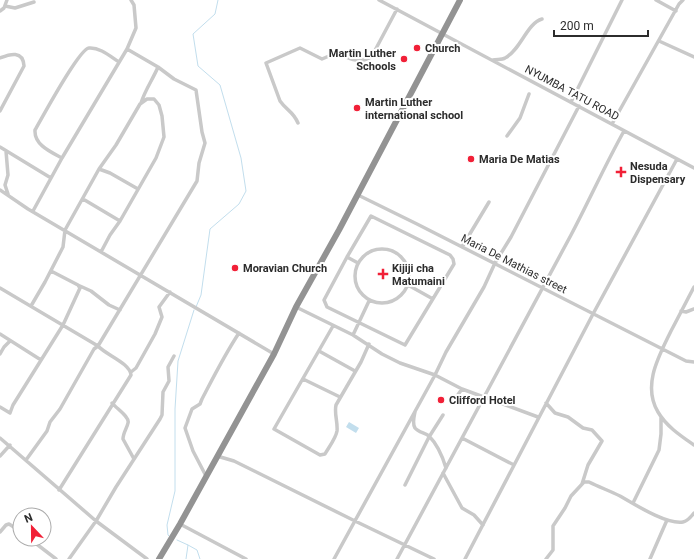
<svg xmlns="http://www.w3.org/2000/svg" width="694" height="559" viewBox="0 0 694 559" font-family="Roboto,sans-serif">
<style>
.water{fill:#c2deed}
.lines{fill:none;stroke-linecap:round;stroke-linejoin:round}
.stream{stroke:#c2deed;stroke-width:1}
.street{stroke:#c9c9c9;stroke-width:3.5}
.highway{stroke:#939393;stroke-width:6}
.poi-dot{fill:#f12037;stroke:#fff;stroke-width:1.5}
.labels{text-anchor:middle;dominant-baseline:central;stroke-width:4;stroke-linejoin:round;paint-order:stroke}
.poi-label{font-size:11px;font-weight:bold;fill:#2c2c2c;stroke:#fff;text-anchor:start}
.street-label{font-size:11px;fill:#2c2c2c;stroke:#fff}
</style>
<rect width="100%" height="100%" fill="#fff"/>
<!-- water -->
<path class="water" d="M349 422 359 428 356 433 346 427Z"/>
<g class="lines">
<!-- stream -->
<path class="stream" d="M196 307 201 295 210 229 239 204 246 191 241 158 220 85 198 66 193 34 215 14 218 0
M169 536 168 535 167 525 175 491V409L178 361 194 310
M177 540 188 545 186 559
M188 545 197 550 200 559"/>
<!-- street -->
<path class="street" d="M379 0 694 168
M656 0 676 11
M5 6 15 8 34 2
M0 11 4 8 7 0
M659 41 694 57
M0 58C10 54 23 50 24 66L0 111
M493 60C497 59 502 60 505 58 520 51 527 23 542 19
M571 102 622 0
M141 103C145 90 153 79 158 67
M298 123C293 111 287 111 280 101L266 63 300 48 322 59 336 53C348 58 360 65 372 56L397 9
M612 124 679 4 683 0
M507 136 520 118 529 94
M0 147 51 178
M6 151 8 175 5 185 8 194
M62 158C51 152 34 145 35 130 42 118 79 49 89 48 100 47 111 57 119 62
M99 169 110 173 138 189
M0 190 28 209 274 354
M358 195 417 224 686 361 694 362
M83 199 120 221
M33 211 62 158 127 49 136 28 134 5 131 0
M371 216 450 255 453 259 454 264 405 345 327 307 324 300 347 257Z
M462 247 489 202
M355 276a27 27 0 1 1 54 0a27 27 0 1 1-54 0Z
M347 257 358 263
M408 285 433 299
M80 286 91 291 109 305 120 310
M694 287C686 302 679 316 671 331 659 356 642 385 658 412 666 426 681 436 694 445
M0 288 98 346 94 349 60 409 50 422 47 431 26 460
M31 306 45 282 63 247 65 230 99 169 116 145 140 104 147 99H154L159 105 162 116 164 137 156 158 120 221 110 235 101 252
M296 307 353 335 382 354 400 363 435 375 462 389 538 417
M681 311 686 312 694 309
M333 326 274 429 320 455 325 454C329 447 336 438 337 431 338 422 334 414 336 405L361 362 369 344
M0 334 41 360
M353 335 369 301
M319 351 355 371
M0 354 4 347 10 341
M131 372 136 368 155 334 162 317 159 307 170 292
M303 379 340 397
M457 396 462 389
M112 403C117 409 130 417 128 423 127 428 123 433 123 439L134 459
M546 403 555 413 568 417 583 428 592 430 602 441 588 465 582 484
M0 407 10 413 13 405 63 325 80 288 78 285 51 271
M415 412C414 417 412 423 415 428 418 432 425 433 429 436 437 444 443 458 446 468
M0 438 96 521 147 559
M462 438 514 465
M0 456 10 445
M217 456 234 461 355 521 434 559
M443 473 462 508 474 515 483 525
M206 476 193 451 185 428 192 409 200 404 202 399C214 376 225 354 239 333
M405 485 429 437 443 415
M59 490 131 375C130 363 106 355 98 346L197 181 199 163 205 143 202 132 196 90 174 79 158 67 127 49
M633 503 659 450 661 434V417
M180 524 246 559
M0 532 6 525 9 524 20 531
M30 539 56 559
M69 559 96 521 116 487 160 419 162 415 163 392 169 381 168 367 174 356
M334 559 435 375 446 352 484 287 495 263 511 237 579 106
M397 559 571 235C589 201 605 165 624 131
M465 559 593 314 677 159
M546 559 553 550V526L565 508 571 496 584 482H589C599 487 610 491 620 496 634 504 667 525 683 522 688 521 691 517 694 513
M650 559 667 520"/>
<!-- highway -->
<path class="highway" d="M159 559 180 524 274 354 296 307 339 230 460 0"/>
</g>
<!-- markers -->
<g class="poi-dot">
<circle cx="417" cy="48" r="4"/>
<circle cx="404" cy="59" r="4"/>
<circle cx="357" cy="108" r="4"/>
<circle cx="471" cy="159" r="4"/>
<path d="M619 166h4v4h4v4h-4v4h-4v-4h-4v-4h4z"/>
<circle cx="235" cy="268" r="4"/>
<path d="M381 268h4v4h4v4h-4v4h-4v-4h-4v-4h4z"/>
<circle cx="441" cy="400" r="4"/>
</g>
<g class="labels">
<!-- poi labels -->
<g class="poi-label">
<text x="425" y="48">Church</text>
<text x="396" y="53" text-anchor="end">Martin Luther<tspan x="396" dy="13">Schools</tspan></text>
<text x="365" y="102">Martin Luther<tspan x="365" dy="13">international school</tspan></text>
<text x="479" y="159">Maria De Matias</text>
<text x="630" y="166">Nesuda<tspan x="630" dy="13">Dispensary</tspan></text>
<text x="243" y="268">Moravian Church</text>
<text x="392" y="268">Kijiji cha<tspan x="392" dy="13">Matumaini</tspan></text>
<text x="449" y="400">Clifford Hotel</text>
</g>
<!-- street labels -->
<g class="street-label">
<text transform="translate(572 93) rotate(28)">NYUMBA TATU ROAD</text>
<text transform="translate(514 264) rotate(27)">Maria De Mathias street</text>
</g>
</g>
<!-- north arrow -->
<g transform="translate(32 527) rotate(338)"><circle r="19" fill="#ffffff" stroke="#ababab"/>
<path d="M0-3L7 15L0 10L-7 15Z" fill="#f12037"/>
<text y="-6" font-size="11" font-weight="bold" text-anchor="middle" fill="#2c2c2c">N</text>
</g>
<!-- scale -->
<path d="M554 30v6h94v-6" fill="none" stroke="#2c2c2c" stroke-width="2"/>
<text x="560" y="30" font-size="12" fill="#2c2c2c" stroke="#ffffff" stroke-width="3" paint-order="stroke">200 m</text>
</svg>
